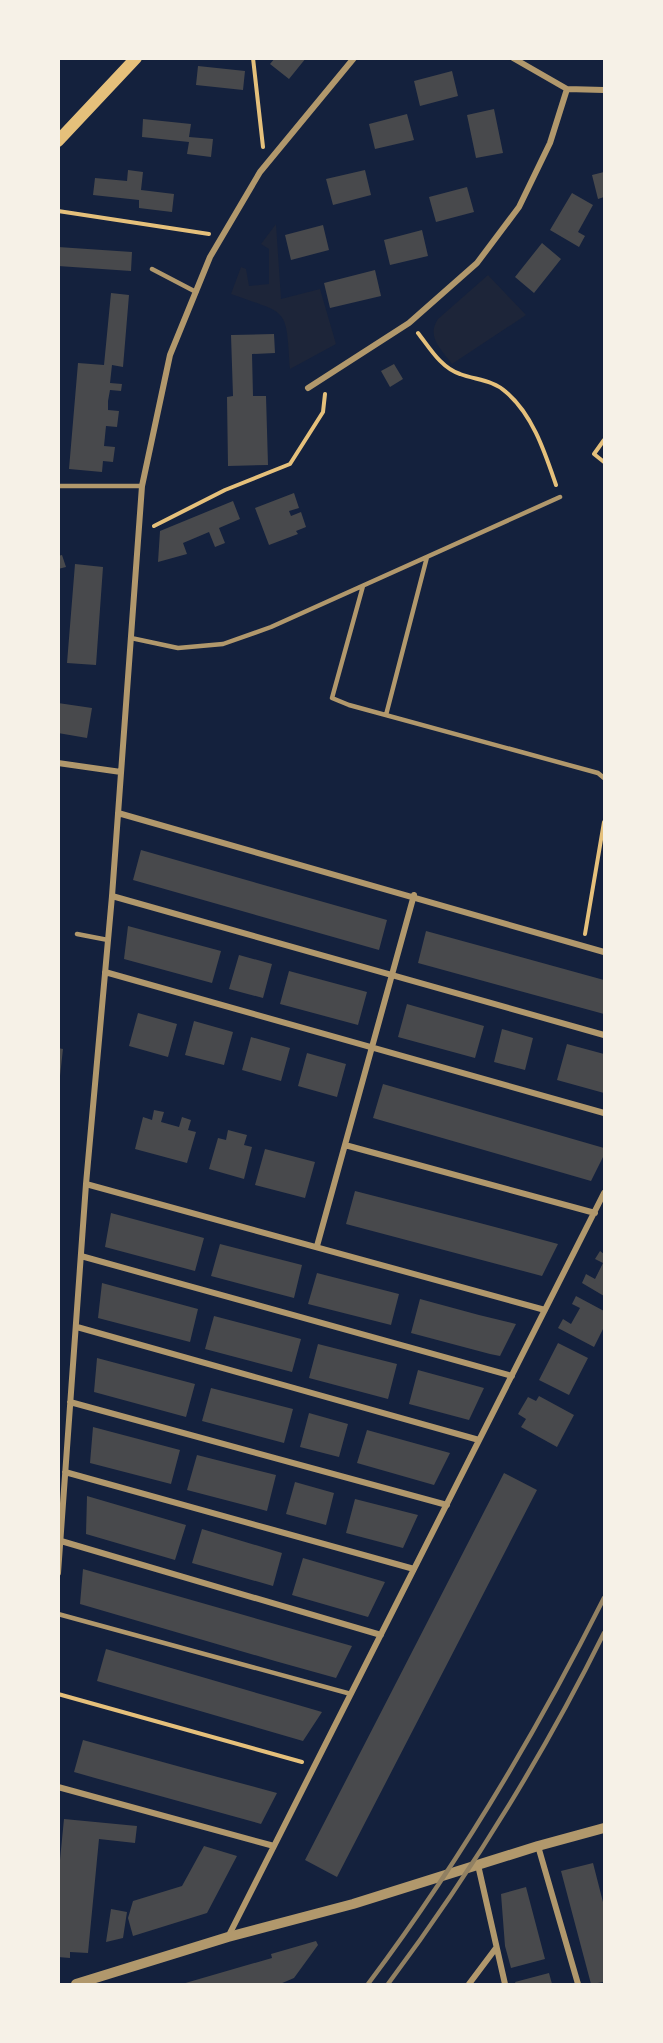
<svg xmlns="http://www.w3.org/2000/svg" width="663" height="2043" viewBox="0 0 663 2043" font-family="'IBM Plex Sans',sans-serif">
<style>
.green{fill:#1d2539}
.building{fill:#48494c}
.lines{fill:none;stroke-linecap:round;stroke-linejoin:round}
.path{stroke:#e5c07b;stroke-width:4}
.service{stroke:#b1986c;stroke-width:4.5}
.minor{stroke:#b1986c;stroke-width:6}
.tertiary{stroke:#b1986c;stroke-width:10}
.secondary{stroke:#e5c07b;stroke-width:12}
.rail{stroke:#918062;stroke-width:4.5}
</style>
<rect width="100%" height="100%" fill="#14213d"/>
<!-- green -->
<path class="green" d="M276 224 281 299 320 289 336 344 290 369C286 306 289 315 231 294L241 267 246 269 249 286 269 284V249L261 244Z
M488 275 526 315 452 364C441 349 426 337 438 319Z"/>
<!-- building -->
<path class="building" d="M275 58H306L289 79 270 64Z
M198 66 245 71 243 90 196 85Z
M452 71 458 96 420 106 414 81Z
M494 109 503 153 476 158 467 115Z
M407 114 414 140 375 149 369 124Z
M143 119 191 124 189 137 213 139 211 157 187 154 189 142 142 137Z
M128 170 143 172 141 190 174 194 172 212 139 208V200L93 195 95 178 127 181Z
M365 170 371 195 333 205 326 179Z
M604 172V197L598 199 592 175Z
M467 187 474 212 436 222 429 197Z
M572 193 593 205 578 232 585 236 579 247 550 230Z
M323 225 329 250 291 260 285 235Z
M422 230 428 256 390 265 384 240Z
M542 243 561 259 534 293 515 277Z
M58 247 132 252 131 271 58 266Z
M375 270 381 296 330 308 324 283Z
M111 293 129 295 123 367 112 365 110 383 122 384 121 391 110 390 108 401V410L119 411 117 427 106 426 104 446 115 447 113 462 103 461 102 472 69 469 78 363 104 365Z
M274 334 275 353 252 354 253 396H266L268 465 228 466 227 397 233 396 231 335Z
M394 364 403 379 390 387 381 371Z
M294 493 299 508 289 511 291 516 301 512 306 527 296 531 298 534 269 545 255 508Z
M233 501 240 519 219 528 225 543 215 547 209 532 183 543 187 554 158 562 160 531Z
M62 555 66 567 58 569V556Z
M75 564 103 567 96 665 67 663Z
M58 703 92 708 87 738 58 733Z
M141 850 387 920 379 950 133 880Z
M128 926 221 951 212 983 124 959Z
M426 931 604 980V1014L418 963Z
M239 955 272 964 263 998 229 989Z
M289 971 367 992 358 1025 280 1004Z
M407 1004 484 1026 475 1058 398 1037Z
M138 1013 177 1024 168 1057 129 1046Z
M194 1021 233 1032 224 1065 185 1055Z
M502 1029 533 1038 525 1070 494 1062Z
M251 1037 290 1048 281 1081 242 1070Z
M567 1044 604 1054V1093L557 1080Z
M58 1048 63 1049 60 1076H58Z
M307 1053 346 1064 337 1097 298 1086Z
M383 1084 604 1148V1155L591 1181 373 1118Z
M154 1110 164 1112 161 1122 179 1127 182 1117 191 1120 188 1130 196 1132 187 1163 135 1149 143 1117 152 1120Z
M228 1130 247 1135 244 1145 252 1147 244 1179 209 1169 218 1138 226 1140Z
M265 1149 315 1162 305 1198 255 1185Z
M355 1191 476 1222 558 1244 542 1276 527 1272 346 1224Z
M111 1213 204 1238 195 1271 105 1247Z
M220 1244 302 1265 294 1298 211 1276Z
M600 1251 604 1254V1296L582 1283 586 1274 595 1279 603 1263 595 1259Z
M317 1273 399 1294 391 1325 308 1304Z
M102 1283 198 1309 190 1342 98 1318Z
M576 1296 604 1311V1327L594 1347 558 1328 563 1319 571 1324 580 1308 572 1304Z
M420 1299 479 1315 516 1324 500 1356 490 1354 411 1333Z
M214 1316 301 1339 292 1372 205 1349Z
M558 1343 588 1358 569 1395 539 1380Z
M318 1344 397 1364 388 1399 309 1378Z
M97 1358 195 1384 186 1417 94 1392Z
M418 1370 484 1388 469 1420 409 1404Z
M211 1388 293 1409 284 1443 202 1421Z
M539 1396 574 1415 557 1447 521 1427 526 1419 518 1414 528 1397 536 1401Z
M309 1413 348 1424 339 1457 300 1447Z
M93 1427 180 1450 171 1484 90 1463Z
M367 1430 450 1453 434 1485 357 1463Z
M197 1455 276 1475 267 1511 187 1490Z
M504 1473 537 1490 337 1877 305 1860Z
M295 1482 334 1493 326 1525 286 1514Z
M87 1496 186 1525 175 1560 86 1534Z
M355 1499 418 1515 403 1548 346 1533Z
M202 1529 282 1553 273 1586 192 1563Z
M303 1558 385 1582 368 1617 292 1595Z
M83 1569 230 1611 352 1646 336 1678 275 1661 80 1604Z
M106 1649 281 1700 322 1712 303 1741 97 1681Z
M83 1740 188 1769 277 1793 261 1824 95 1778 74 1772Z
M64 1819 137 1826 135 1843 99 1839 88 1953 70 1952V1958L58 1957V1880Z
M204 1846 237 1856 207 1913 133 1936 128 1918 133 1901 182 1886Z
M593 1863 604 1906V1982L591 1984 561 1871Z
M526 1887 545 1959 511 1968 505 1946 501 1894Z
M111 1909 127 1912 123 1938 106 1942Z
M316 1941 318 1945 294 1978 280 1984H182L272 1958 271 1954Z
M549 1973 552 1984H516L515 1982Z"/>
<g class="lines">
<!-- path -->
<path class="path" d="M253 58 263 147
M58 211 209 234
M418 333C429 347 441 368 460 374 476 380 493 380 506 392 533 415 545 453 556 485
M604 440 594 454 604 462
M154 526 225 490 290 464 323 412 325 394
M585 934 604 822
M58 1694 302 1762"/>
<!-- service -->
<path class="service" d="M152 269 196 292
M58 486H142
M363 586 332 698 349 705 598 773 604 778
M131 638 178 648 223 644 271 627 560 497
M386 715 427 557
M77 934 108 940
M58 1614 351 1694"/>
<!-- minor -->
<path class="minor" d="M513 58 567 89 604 90
M308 388 409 323 477 263 519 207 550 143 567 89
M58 763 121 772
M118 813 604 952
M112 896 604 1035
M105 972 604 1113
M345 1145 595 1213
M86 1184 545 1310
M317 1246 414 895
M81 1256 512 1376
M77 1327 479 1440
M70 1402 447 1505
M65 1472 414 1569
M61 1541 381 1635
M58 1573 86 1184 112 896 142 486 170 355 210 257 260 172 354 58
M58 1787 274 1846
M538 1846 578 1984
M478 1865 505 1984
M228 1937 604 1193
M469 1984 496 1948"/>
<!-- tertiary -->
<path class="tertiary" d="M76 1984 228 1937 353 1904 538 1846 604 1828"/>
<!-- secondary -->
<path class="secondary" d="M58 141 136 58"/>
<!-- rail -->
<path class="rail" d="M368 1984C459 1863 536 1733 604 1598
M388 1984C470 1874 543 1756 604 1633"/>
</g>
<!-- border -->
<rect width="663" height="2043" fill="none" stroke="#f6f1e7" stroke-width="120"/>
</svg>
